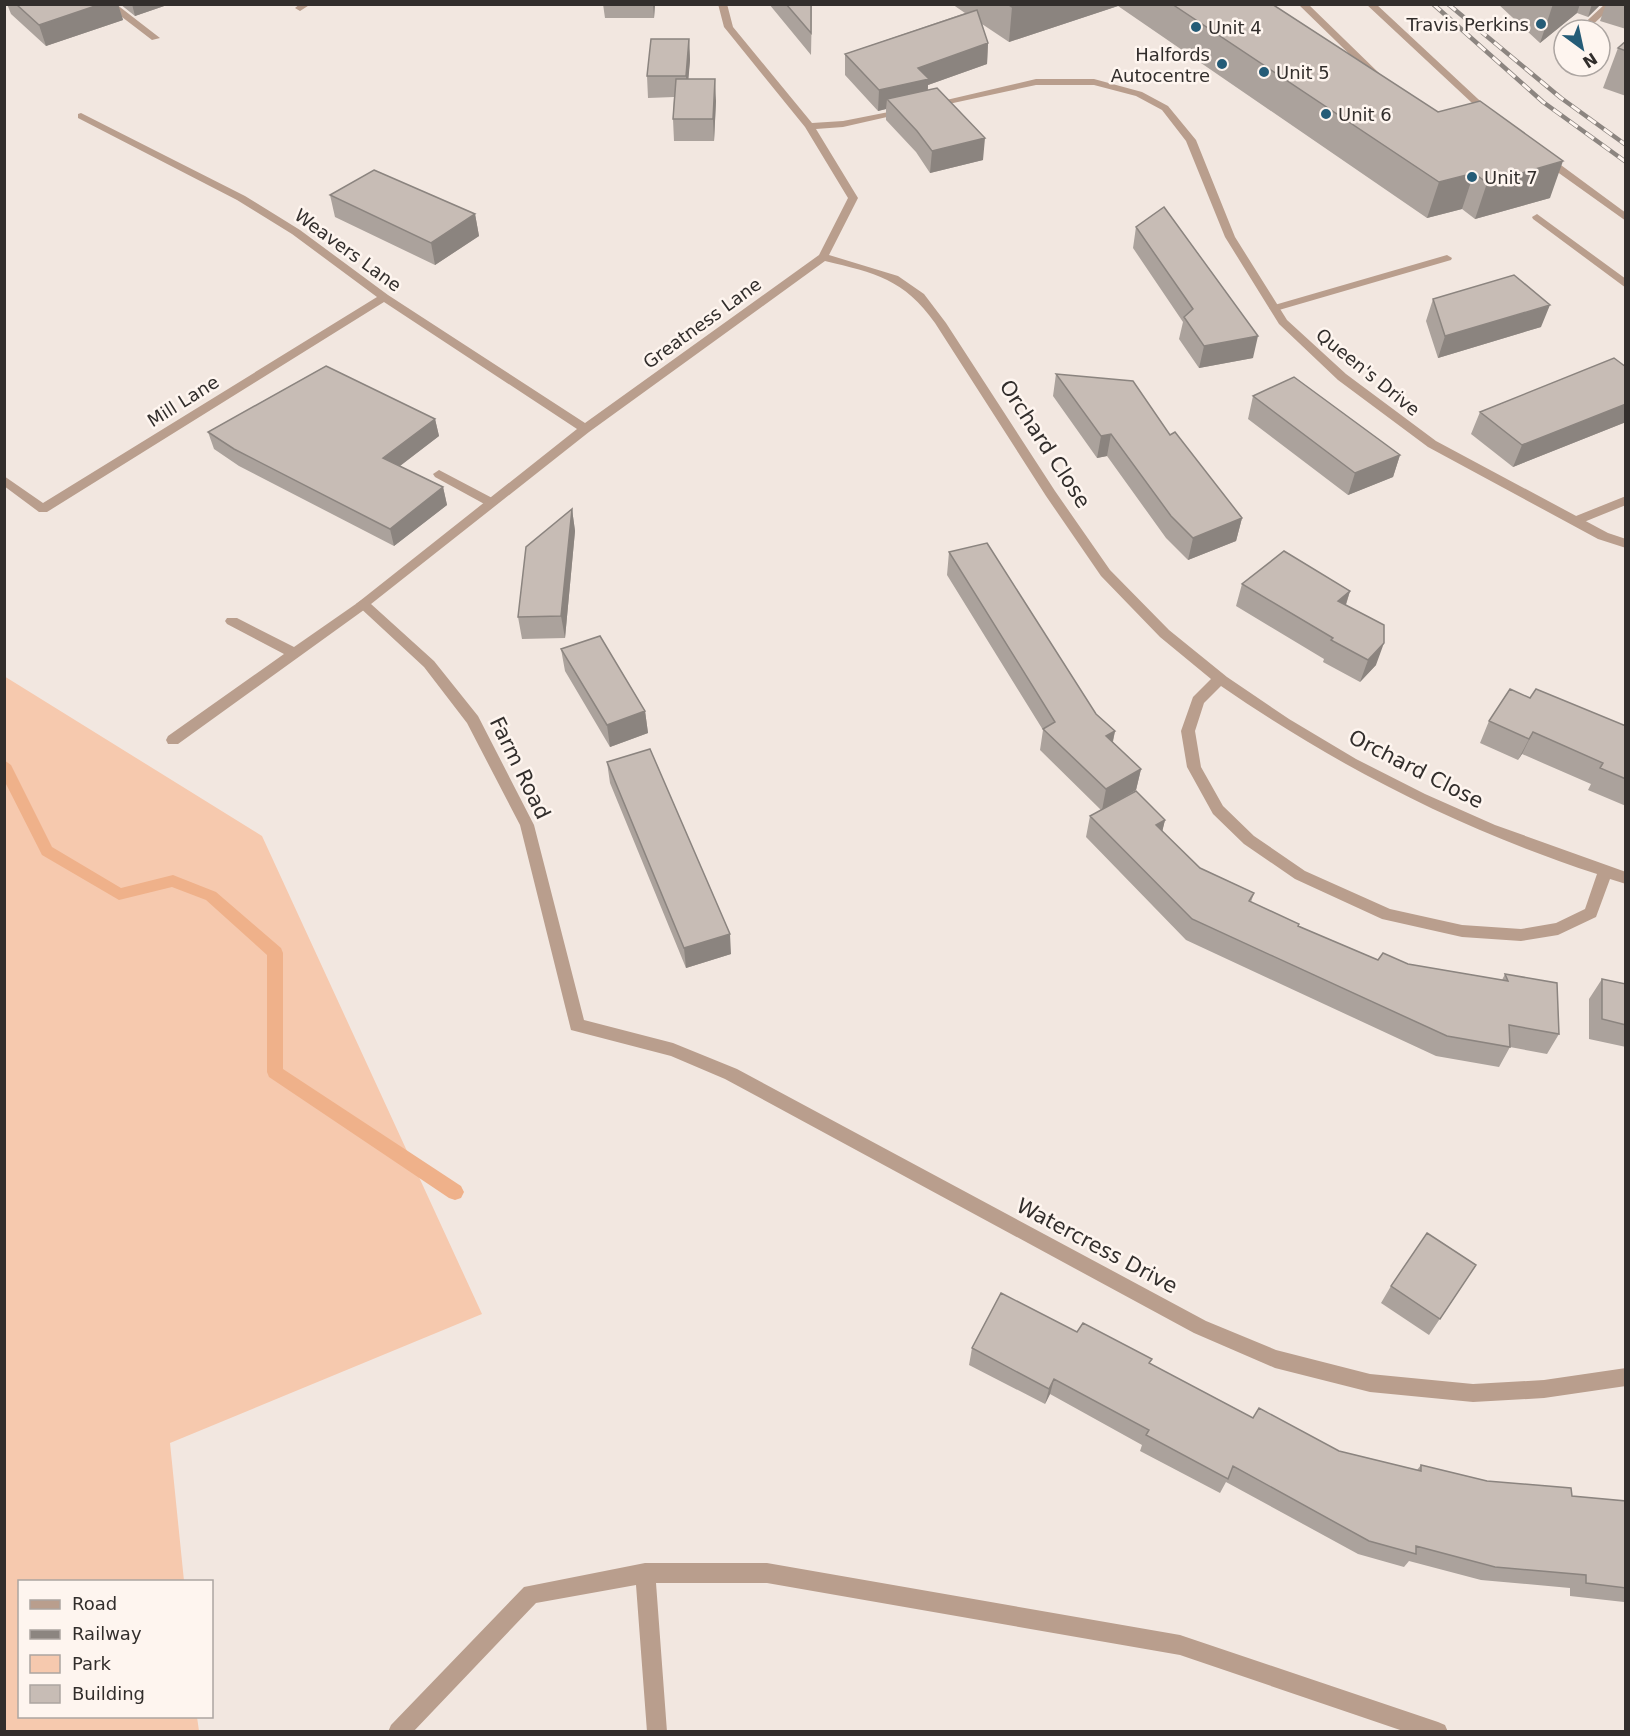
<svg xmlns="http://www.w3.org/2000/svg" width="1630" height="1736" viewBox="0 0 1630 1736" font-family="'DejaVu Sans',sans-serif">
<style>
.green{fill:#f6c9ae}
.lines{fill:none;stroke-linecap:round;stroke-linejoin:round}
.stream{fill:#efb18a;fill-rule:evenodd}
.lane{fill:#b99e8d;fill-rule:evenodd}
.street{fill:#b99e8d;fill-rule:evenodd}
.rail-casing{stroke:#8c8580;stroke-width:4.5}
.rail{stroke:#fef5ef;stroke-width:3;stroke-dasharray:10;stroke-linecap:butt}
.wall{fill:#aba29c}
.shaded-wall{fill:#8b847f}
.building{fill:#c7bcb5;stroke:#8b847f;stroke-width:1.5}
.poi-dot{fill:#255c77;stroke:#fef5ef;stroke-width:2}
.labels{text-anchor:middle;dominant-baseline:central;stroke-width:5;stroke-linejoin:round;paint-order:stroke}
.far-poi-label{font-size:18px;fill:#322e2c;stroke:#fef5ef;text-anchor:start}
.far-street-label{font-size:18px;fill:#322e2c;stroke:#fef5ef}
.street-label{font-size:21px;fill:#322e2c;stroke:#fef5ef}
</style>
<rect width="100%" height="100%" fill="#f2e7e0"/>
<!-- green -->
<path class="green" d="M4 676 262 836 482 1314 170 1443 184 1581 20 1582V1716L197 1717 199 1731H5Z"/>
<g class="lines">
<!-- stream -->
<path class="stream" d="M4 760 11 765 52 847 121 888 173 875 178 877 216 892 281 948 283 953V1069L461 1186 464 1192 461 1198 455 1200 449 1198 269 1077 267 1072V955L206 900 172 887 119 900 42 855 4 780Z"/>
<!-- lane -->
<path class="lane" d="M300 4H311L300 11 295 8Z
M1298 4H1308L1381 75V79H1375Z
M1605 4H1615L1587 30H1577Z
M1564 43V51L1555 53V49Z
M1537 214 1626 279V288L1533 219 1532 217Z
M1447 255 1452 258 1451 260 1279 310 1275 311 1269 308 1271 306Z
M439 470 496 500 498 503 492 507 488 506 435 477 433 474Z
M1626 496V505L1579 524H1571L1569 521 1571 518Z
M363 599 370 604 368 607 178 744H168L166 740 168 736 284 654 227 624 225 621 227 618H237L294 647Z
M645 1563H767L1180 1635 1438 1722 1445 1725 1448 1732H1406L1180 1655 767 1583H656L667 1732H647L636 1585 536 1603 413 1732H388L391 1725 524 1587Z"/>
<!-- street -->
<path class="street" d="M105 4H116L160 38 152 40Z
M718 4H727L733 27 812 123 843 121 909 108V112L843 127 816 129 858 198 829 255 898 276 924 294 946 323 1055 491 1110 570 1169 630 1227 677 1289 719 1356 759 1425 794 1495 825 1626 872V884L1610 879 1596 917 1558 935 1521 941 1462 937 1382 919 1295 879 1244 844 1213 814 1187 767 1181 731 1193 697 1211 679 1160 637 1101 576 1046 496 935 323C904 279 875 273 825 261L589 432 371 604 434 661 478 716 534 825 584 1020 673 1043 737 1069 1206 1321 1276 1350 1370 1374 1473 1384 1544 1380 1626 1368V1386L1544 1398 1473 1402 1370 1392 1275 1368 1194 1333 725 1079 671 1056 571 1030 520 825 467 723 424 667 356 604 577 429 384 302 47 512H39L4 486V476L43 503 377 297 292 234 237 200 78 118V114L81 113 245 196 300 230 388 295 585 423 819 255 848 198 805 127 724 27ZM1221 686C1338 767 1462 830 1597 874L1585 909 1556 923 1521 929 1462 925 1390 909 1305 871 1254 836 1223 806 1201 767 1195 731 1204 703Z
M1366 4H1376L1492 112V116H1486Z
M1036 79H1094L1142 92 1168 106 1196 140 1235 237 1287 320 1346 374 1436 441 1608 533 1626 539V548L1598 539 1428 447 1338 380 1279 324 1225 237 1186 141 1162 110 1136 96 1094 85H1036L930 108 925 105Z
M1542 157H1550L1626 213V221L1542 161Z"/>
<defs>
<path id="rail" d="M1433 4 1543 102 1626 162
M1448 4 1561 98 1626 145"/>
</defs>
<!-- rail casing -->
<use href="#rail" class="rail-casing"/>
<!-- rail -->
<use href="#rail" class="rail"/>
</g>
<!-- wall -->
<path class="wall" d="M7 4H118L123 20 46 46 11 14Z
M120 4H170L135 16Z
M603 4H655L654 18H605Z
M769 4H812L811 55Z
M952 4H1272L1550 198 1475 219 1462 209 1427 218 1118 6 1009 42 982 24 988 43 987 64 928 85V90L983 160 930 173 916 152 886 120V109L878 111 845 75V54L965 13Z
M1498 4H1601L1588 17 1577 13 1540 43Z
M1606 4H1626V29L1600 21Z
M689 39 690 60 688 79 716 101 714 141H674L673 119 674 97 648 98 647 76Z
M1626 41V96L1603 88 1618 48Z
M330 195 475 214 479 236 435 265 335 217Z
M1136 227 1253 358 1199 368 1179 339 1183 322 1133 248Z
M1433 299 1541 327 1438 358 1426 321Z
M1626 367V422L1513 467 1471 434 1480 412Z
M1056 374 1170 435 1242 518 1236 541 1188 560 1166 538 1107 456 1097 458 1053 396Z
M1253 396 1400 455 1393 477 1348 495 1248 419Z
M435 419 439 436 400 466 443 487 447 505 394 546 239 466 214 449 208 432Z
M572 509 575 531 565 638 522 639 518 617Z
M949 552 1096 714 1115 731 1113 742 1141 769 1136 790 1115 803 1165 820 1162 831 1200 868 1254 893 1251 902 1298 926 1378 960 1408 964 1502 980 1505 974 1559 1034 1547 1054 1510 1047 1499 1067 1436 1056 1186 940 1086 837 1090 816 1101 810 1040 750 1043 730 947 575Z
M1242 584 1350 591 1346 605 1376 665 1360 682 1323 662 1324 659 1236 606Z
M561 649 645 711 648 733 610 747 565 671Z
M1530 698 1626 726V806L1588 790 1591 784 1522 754 1518 760 1480 743 1489 721Z
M607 762 731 954 686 968 610 783Z
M1602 979 1626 984V1047L1589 1039V999Z
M1476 1265 1429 1335 1381 1303 1391 1286Z
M1077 1332 1150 1364 1253 1418 1339 1451 1417 1470 1421 1465 1487 1481 1572 1496 1626 1501V1601L1624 1602 1570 1596V1588L1481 1580 1409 1561 1404 1567 1358 1554 1226 1482 1220 1493 1140 1451 1142 1445 1050 1394 1045 1404 969 1365 972 1348Z"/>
<!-- shaded-wall -->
<path class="shaded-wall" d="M101 4H118L123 20 46 46 39 25Z
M132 4H170L135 16Z
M653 4H655L654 18Z
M1021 4H1118V6L1009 42 1012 7Z
M1553 4H1580L1577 13 1540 43Z
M1592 4H1601L1588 17Z
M689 39 690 60 687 97 686 76Z
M988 43 987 64 928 85 927 100 887 99 886 109 878 111 879 90 918 68Z
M715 79 716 101 714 141 713 119Z
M985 138 983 160 930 173 932 151Z
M1563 161 1550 198 1475 219 1487 183Z
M1474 173 1462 209 1427 218 1439 182Z
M475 214 479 236 435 265 431 243Z
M1550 305 1541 327 1438 358 1445 336Z
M1258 336 1253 358 1199 368 1204 346Z
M1626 404V422L1513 467 1522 445Z
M435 419 439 436 388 475 383 458Z
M1111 434 1107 456 1097 458 1101 436Z
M1400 455 1393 477 1348 495 1355 473Z
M443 487 447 505 394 546 390 529Z
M572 509 575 531 565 638 561 616Z
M1242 518 1236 541 1188 560 1193 538Z
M1350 591 1343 613 1338 601Z
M1384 643 1376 665 1360 682 1368 660Z
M645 711 648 733 610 747 607 725Z
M1115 731 1110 753 1106 736Z
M1533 732 1522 754 1518 760 1529 739Z
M1141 769 1136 790 1102 810 1106 789Z
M1165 820 1160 841 1156 825Z
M730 934 731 954 686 968 684 948Z
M1054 1379 1050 1394 1045 1404 1049 1389Z"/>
<!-- building -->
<path class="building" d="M16 4H101L39 25Z
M786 4H811V33Z
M1007 4H1021L1012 7Z
M1172 4H1272L1438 112 1480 101 1563 161 1487 183 1474 173 1439 182Z
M977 10 988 43 918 68 929 79 879 90 845 54Z
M651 39H689L686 76H647Z
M1626 41V51L1618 48Z
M676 79H715L713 119H673Z
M937 88 985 138 932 151 917 131 887 99Z
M374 170 475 214 431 243 330 195Z
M1164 207 1258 336 1204 346 1184 317 1193 309 1136 227Z
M1514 275 1550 305 1445 336 1433 299Z
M1614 358 1626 367V404L1522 445 1480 412Z
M326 366 435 419 383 458 443 487 390 529 234 449 208 432Z
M1056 374 1133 381 1170 435 1175 432 1242 518 1193 538 1171 516 1111 434 1101 436Z
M1294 377 1400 455 1355 473 1253 396Z
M572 509 561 616 518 617 526 547Z
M987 543 1096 714 1115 731 1106 736 1141 769 1106 789 1043 729 1055 722 949 552Z
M1284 551 1350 591 1338 601 1384 625V643L1368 660 1331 640 1333 638 1242 584Z
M600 636 645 711 607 725 561 649Z
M1510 689 1530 698 1536 689 1626 726V779L1600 768 1603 763 1533 732 1529 739 1489 721Z
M650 749 730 934 684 948 607 762Z
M1136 791 1165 820 1156 825 1200 868 1254 893 1249 901 1299 924 1298 926 1378 960 1383 953 1408 964 1508 981 1505 974 1557 983 1559 1034 1509 1025 1510 1047 1447 1036 1192 919 1090 816Z
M1602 979 1626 984V1025L1602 1019Z
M1427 1233 1476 1265 1440 1319 1391 1286Z
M1001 1293 1077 1332 1083 1323 1152 1359 1149 1363 1253 1418 1259 1408 1339 1451 1421 1471V1465L1487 1481 1571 1488 1572 1496 1626 1501V1588L1586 1583V1575L1495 1567 1416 1546V1554L1369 1541 1233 1466 1228 1479 1146 1435 1149 1430 1054 1379 1049 1389 972 1348Z"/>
<!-- markers -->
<g class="poi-dot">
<circle cx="1541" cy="24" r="6"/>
<circle cx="1196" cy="27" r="6"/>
<circle cx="1222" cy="64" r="6"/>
<circle cx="1264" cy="72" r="6"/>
<circle cx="1326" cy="114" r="6"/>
<circle cx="1472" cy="177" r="6"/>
</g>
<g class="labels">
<!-- far-poi labels -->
<g class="far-poi-label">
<text x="1529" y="24" text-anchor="end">Travis Perkins</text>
<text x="1208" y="27">Unit 4</text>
<text x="1210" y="54" text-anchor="end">Halfords<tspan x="1210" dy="21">Autocentre</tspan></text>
<text x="1276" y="72">Unit 5</text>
<text x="1338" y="114">Unit 6</text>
<text x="1484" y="177">Unit 7</text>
</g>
<!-- far-street labels -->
<g class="far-street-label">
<text transform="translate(348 250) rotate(36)">Weavers Lane</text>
<text transform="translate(702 323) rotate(-36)">Greatness Lane</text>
<text transform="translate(1368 372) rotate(39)">Queen's Drive</text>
<text transform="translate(183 401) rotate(-32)">Mill Lane</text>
</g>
<!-- street labels -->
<g class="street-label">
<text transform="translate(1045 444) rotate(57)">Orchard Close</text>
<text transform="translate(520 768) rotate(64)">Farm Road</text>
<text transform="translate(1416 769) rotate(27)">Orchard Close</text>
<text transform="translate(1097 1246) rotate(28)">Watercress Drive</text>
</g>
</g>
<!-- border -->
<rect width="1630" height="1736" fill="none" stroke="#322e2c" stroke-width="12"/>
<!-- legend -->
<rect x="18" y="1580" width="195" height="138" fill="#fef5ef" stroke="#aca5a1" stroke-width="1.5"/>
<rect x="30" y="1600" width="30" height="9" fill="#b99e8d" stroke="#aca5a1" stroke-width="1.5"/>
<text x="72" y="1610" font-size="18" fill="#322e2c">Road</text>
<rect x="30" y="1630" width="30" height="9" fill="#8c8580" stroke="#aca5a1" stroke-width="1.5"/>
<text x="72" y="1640" font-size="18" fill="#322e2c">Railway</text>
<rect x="30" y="1655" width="30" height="18" fill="#f6c9ae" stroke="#aca5a1" stroke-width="1.5"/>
<text x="72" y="1670" font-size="18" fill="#322e2c">Park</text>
<rect x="30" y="1685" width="30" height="18" fill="#c7bcb5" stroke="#aca5a1" stroke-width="1.5"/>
<text x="72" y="1700" font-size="18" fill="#322e2c">Building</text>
<!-- north arrow -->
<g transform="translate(1582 48) rotate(147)"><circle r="28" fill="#fef5ef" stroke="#aca5a1" stroke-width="1.5"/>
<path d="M0-4.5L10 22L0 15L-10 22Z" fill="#255c77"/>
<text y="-9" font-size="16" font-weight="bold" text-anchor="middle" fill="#322e2c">N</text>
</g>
</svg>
